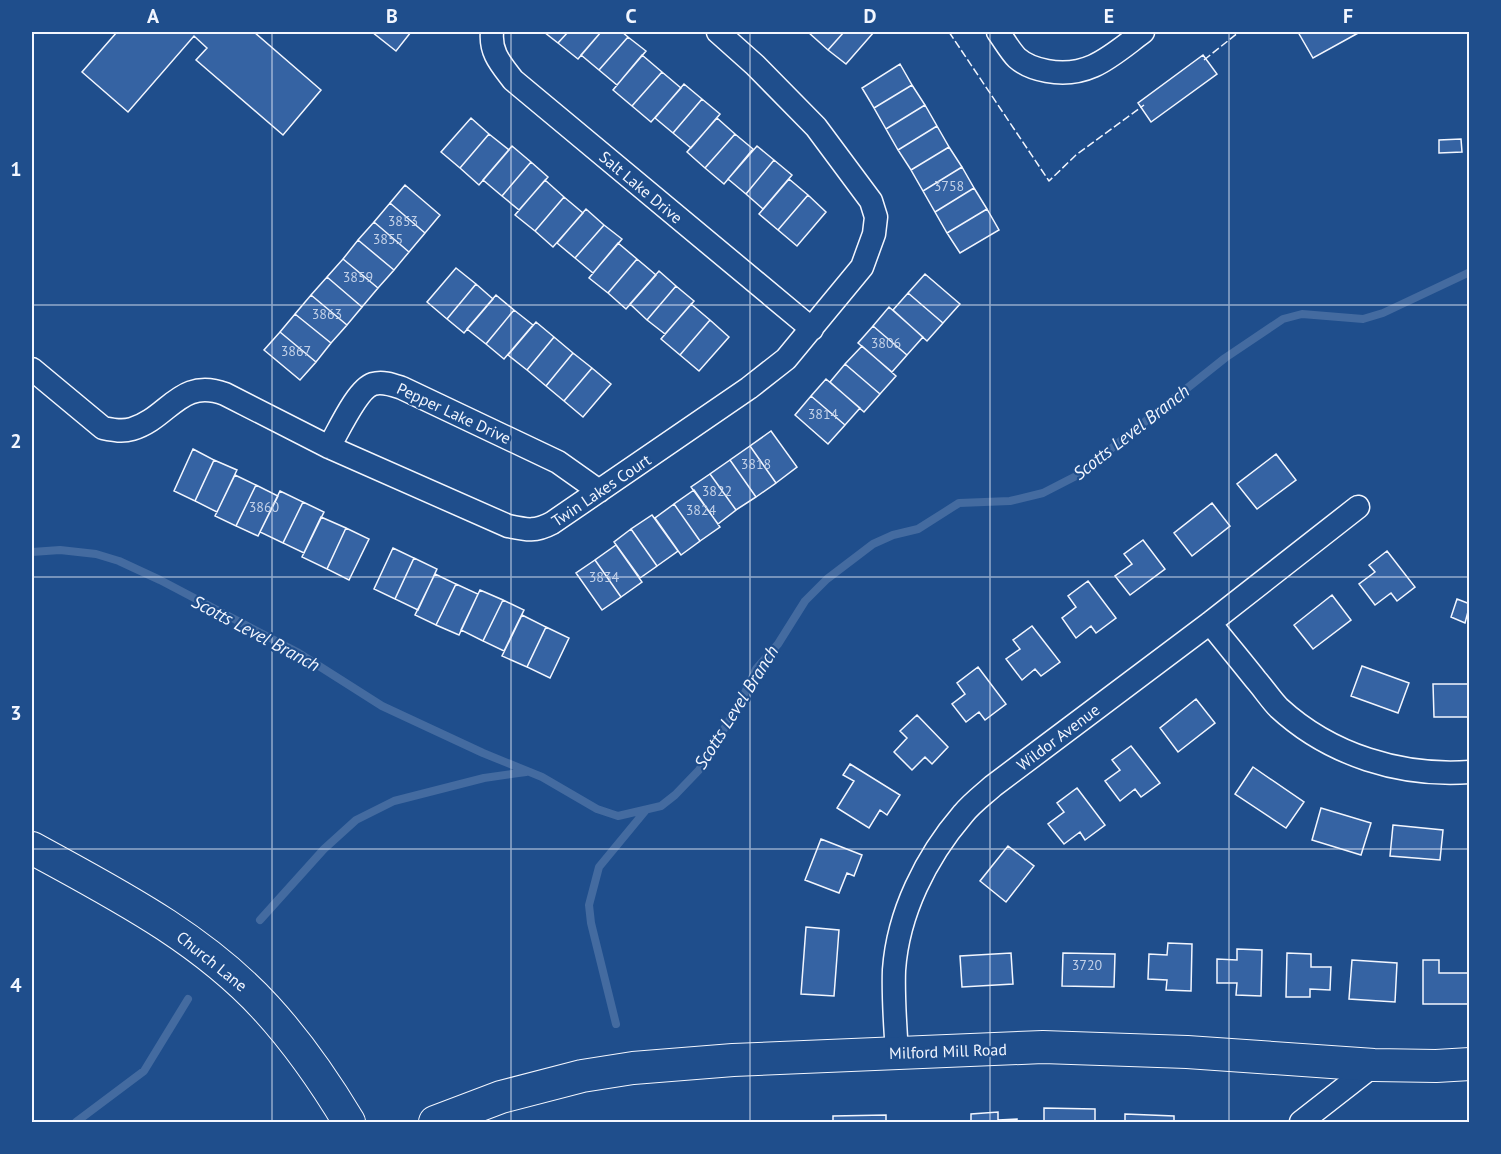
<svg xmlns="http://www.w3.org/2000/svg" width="1501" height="1154" viewBox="0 0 1501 1154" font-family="'PT Sans',sans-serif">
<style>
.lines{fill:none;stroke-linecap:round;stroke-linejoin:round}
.stream{stroke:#446ba0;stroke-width:8}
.building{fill:#3563a3;stroke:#f2f6ff;stroke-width:1.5}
.street-casing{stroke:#f2f6ff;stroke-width:25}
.secondary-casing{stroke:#f2f6ff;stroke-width:34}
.street{stroke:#1f4e8c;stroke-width:22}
.secondary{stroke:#1f4e8c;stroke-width:32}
.fence{stroke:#f2f6ff;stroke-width:1.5;stroke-dasharray:8 3;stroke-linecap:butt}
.grid{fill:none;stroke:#f2f6ff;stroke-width:1.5;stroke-opacity:0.55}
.labels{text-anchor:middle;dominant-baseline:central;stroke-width:4.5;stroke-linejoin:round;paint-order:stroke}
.number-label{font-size:14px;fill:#c3d1e8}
.street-label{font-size:16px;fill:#f2f6ff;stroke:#1f4e8c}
.water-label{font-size:18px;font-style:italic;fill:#f2f6ff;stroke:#1f4e8c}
.neatline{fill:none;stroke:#f2f6ff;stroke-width:2}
.grid-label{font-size:20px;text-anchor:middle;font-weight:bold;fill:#f2f6ff}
</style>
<rect width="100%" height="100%" fill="#1f4e8c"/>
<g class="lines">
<!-- stream -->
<path class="stream" d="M32 552 60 550 96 554 119 561 160 580 297 652 382 706 483 753 542 777 597 809 618 816 661 806 675 795 699 770 741 701 756 669 778 644 805 601 827 579 873 544 893 535 918 529 959 503 1010 501 1043 493 1078 475 1225 358 1283 319 1302 314 1363 319 1383 313 1470 272
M260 920 324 849 356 820 394 801 484 778 526 772
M616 1024 591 923 589 905 599 867 646 810
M76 1122 144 1071 188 999"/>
</g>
<!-- building -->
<path class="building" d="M117 32H254L321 90 283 135 196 60 207 48 194 36 128 112 82 72Z
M372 32H411L396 51Z
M544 32H568L558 43Z
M568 32H601L578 59 558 43Z
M601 32H622L628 37 599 70 581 55Z
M808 32H844L828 50Z
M844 32H874L846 64 828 50Z
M1298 32H1360L1313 58Z
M628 37 646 51 617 85 599 70Z
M642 55 662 72 632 106 613 90Z
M1203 55 1217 74 1151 122 1138 103Z
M900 64 912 85 874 108 862 88Z
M662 72 681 88 651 122 632 106Z
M684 84 702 99 673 133 655 118Z
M912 85 925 105 886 129 874 108Z
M702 99 720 114 691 148 673 133Z
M925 105 937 126 898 150 886 129Z
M471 118 489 134 460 168 441 152Z
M717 118 735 134 705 168 687 152Z
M937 126 949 147 911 170 898 150Z
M489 134 509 150 479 185 460 168Z
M735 134 753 149 724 184 705 168Z
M1461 139 1462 152 1439 153V140Z
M512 146 531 162 502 196 483 180Z
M757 146 774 160 746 194 728 179Z
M949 147 962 167 923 191 911 170Z
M774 160 792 175 763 209 746 194Z
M531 162 548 177 519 210 502 196Z
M962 167 974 188 935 212 923 191Z
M789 179 808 195 778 230 759 214Z
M545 180 564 197 535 231 515 215Z
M405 185 440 215 425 233 390 203Z
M974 188 987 209 947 233 935 212Z
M808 195 826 212 797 246 778 230Z
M564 197 583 213 553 247 535 231Z
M390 203 425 233 409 252 374 222Z
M586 209 604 225 575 258 557 243Z
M987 209 999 230 960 253 947 233Z
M374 222 409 252 394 270 358 240Z
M604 225 622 239 593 273 575 258Z
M358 240 394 270 378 288 343 259Z
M618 243 637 259 608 293 589 278Z
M343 259 378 288 362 307 327 277Z
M637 259 656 275 626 309 608 293Z
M456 268 476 284 447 319 427 302Z
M659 271 676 286 647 320 630 304Z
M925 274 960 304 943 323 908 293Z
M327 277 362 307 347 325 311 295Z
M476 284 493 299 464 333 447 319Z
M676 286 694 301 665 334 647 320Z
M908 293 943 323 927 341 893 310Z
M311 295 347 325 331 343 295 314Z
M496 295 514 310 486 344 467 329Z
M691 304 710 320 680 355 661 339Z
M889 307 923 337 907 355 873 326Z
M514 310 533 325 504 359 486 344Z
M295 314 331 343 316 362 280 332Z
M710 320 729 337 699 371 680 355Z
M536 322 554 337 527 370 508 355Z
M873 326 907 355 892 372 858 343Z
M280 332 316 362 300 380 264 350Z
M554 337 573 353 546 386 527 370Z
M862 346 896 376 880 394 845 364Z
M573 353 592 368 564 401 546 386Z
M845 364 880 394 864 412 830 382Z
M592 368 611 384 583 417 564 401Z
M826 379 860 408 845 425 811 396Z
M811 396 845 425 828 444 795 415Z
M771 431 797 467 776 483 750 446Z
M750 446 776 483 756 497 730 460Z
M193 449 214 460 195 501 174 491Z
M1276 454 1296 480 1257 509 1237 484Z
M214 460 237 470 217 512 195 501Z
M730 460 756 497 736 510 710 474Z
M710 474 736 510 718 524 691 487Z
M235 475 256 485 236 526 215 516Z
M256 485 278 496 258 536 236 526Z
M694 490 720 527 700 541 674 504Z
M280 491 303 502 283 543 260 532Z
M303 502 324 512 304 553 283 543Z
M1212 503 1230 526 1192 556 1174 533Z
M674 504 700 541 681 555 655 518Z
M652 515 678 551 657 566 631 529Z
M321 517 346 528 327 569 302 557Z
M346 528 369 539 349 580 327 569Z
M631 529 657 566 640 578 614 542Z
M1143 540 1165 569 1130 595 1115 576 1132 564 1124 554Z
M616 545 642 582 621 597 595 560Z
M393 548 414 558 395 599 374 589Z
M1387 551 1415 587 1397 601 1391 593 1375 605 1359 584 1375 572 1369 565Z
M414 558 437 569 418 610 395 599Z
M595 560 621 597 602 610 576 573Z
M435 574 456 584 436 625 415 615Z
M1088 581 1116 618 1096 633 1091 626 1076 638 1062 618 1076 607 1068 596Z
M456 584 478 594 459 635 436 625Z
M480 590 503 600 483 641 461 630Z
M1332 595 1351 620 1313 649 1294 625Z
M1457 599 1470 604 1465 623 1451 617Z
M503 600 524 610 504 651 483 641Z
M522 615 546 627 527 667 502 656Z
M1032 626 1060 662 1041 676 1035 669 1022 680 1006 659 1020 649 1013 640Z
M546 627 569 638 550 678 527 667Z
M1362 666 1409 683 1398 713 1351 696Z
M978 667 1006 704 985 720 979 712 966 722 952 704 965 694 957 683Z
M1433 684H1470V717H1434Z
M1196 699 1215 723 1178 752 1160 728Z
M917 715 948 747 932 764 925 757 912 770 894 752 907 738 900 731Z
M1131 746 1160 783 1141 797 1135 789 1120 801 1105 781 1120 770 1112 760Z
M850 764 900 795 887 815 880 810 869 828 837 808 854 781 843 775Z
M1253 767 1304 802 1286 828 1235 794Z
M1077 788 1105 825 1085 840 1080 832 1064 844 1048 824 1064 812 1057 803Z
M1321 808 1371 823 1361 855 1312 840Z
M1393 825 1443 830 1440 860 1390 856Z
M821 839 862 855 854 876 847 873 839 893 805 880Z
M1008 846 1034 866 1006 902 980 881Z
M806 927 839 930 834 996 801 994Z
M1168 943 1192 944 1191 991 1166 990 1167 980 1148 979 1149 954 1167 955Z
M1237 949 1262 950 1261 996 1236 995 1237 983H1217V959L1237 960Z
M1011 953 1013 984 962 987 960 956Z
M1063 953 1115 954 1114 987 1062 986Z
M1287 953 1311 954V967H1331L1330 990 1310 989V997H1286Z
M1352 960 1397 963 1395 1002 1349 999Z
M1423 960H1439V973H1470V1004H1423Z
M1044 1108 1095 1109V1122H1044Z
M998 1112V1120L1017 1119V1122H971V1114Z
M1125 1114 1174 1116V1122H1125Z
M886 1115V1122H833V1116Z"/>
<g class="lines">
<defs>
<path id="street" d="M492 32C490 53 501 64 513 80L812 329
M998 32C1004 40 1010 51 1017 58 1026 66 1036 69 1047 71 1089 79 1112 55 1143 32
M32 369 103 428C113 430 122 432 132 429 169 418 180 377 225 394L329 447 508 526C527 530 535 532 552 523L749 388 786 359 862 267 874 234 876 217 871 201 816 127 755 65 718 32
M329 447C338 432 357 389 373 384 383 381 393 385 402 388L558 462 599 491
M1210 623C1225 642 1241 661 1256 680 1264 689 1271 700 1279 708 1330 755 1401 777 1470 772
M897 1052C895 1025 893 998 894 970 898 913 926 857 963 814 972 803 983 795 993 786L1210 623 1358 507
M1301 1122 1374 1065"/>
<path id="secondary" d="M32 848C114 893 201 937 266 1008 298 1043 325 1082 349 1122
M435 1122 501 1097 582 1076 633 1068 733 1060 1043 1047 1187 1052 1374 1065 1436 1066 1470 1064"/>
</defs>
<!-- street casing -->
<use href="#street" class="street-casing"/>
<!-- secondary casing -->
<use href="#secondary" class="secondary-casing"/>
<!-- street -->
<use href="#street" class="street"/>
<!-- secondary -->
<use href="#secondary" class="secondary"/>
<!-- fence -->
<path class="fence" d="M949 32 1049 181 1076 155 1144 105
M1204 60 1239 32"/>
</g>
<!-- grid -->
<path class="grid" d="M272 32V1122M511 32V1122M750 32V1122M990 32V1122M1229 32V1122M32 305H1470M32 577H1470M32 849H1470"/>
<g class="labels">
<!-- number labels -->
<g class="number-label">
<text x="949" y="186">3758</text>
<text x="403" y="221">3853</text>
<text x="388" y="239">3855</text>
<text x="358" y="277">3859</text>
<text x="327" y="314">3863</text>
<text x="886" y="343">3806</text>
<text x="296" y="351">3867</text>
<text x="823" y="414">3814</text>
<text x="756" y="464">3818</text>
<text x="717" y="491">3822</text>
<text x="264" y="507">3860</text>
<text x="701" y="510">3824</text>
<text x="604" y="577">3834</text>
<text x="1087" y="965">3720</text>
</g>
<!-- street labels -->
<g class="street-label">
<text transform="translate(641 187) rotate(40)">Salt Lake Drive</text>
<text transform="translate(454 413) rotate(25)">Pepper Lake Drive</text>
<text transform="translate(601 490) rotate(-34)">Twin Lakes Court</text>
<text transform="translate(1058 737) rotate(-37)">Wildor Avenue</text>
<text transform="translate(212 961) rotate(39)">Church Lane</text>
<text transform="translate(948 1051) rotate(-2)">Milford Mill Road</text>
</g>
<!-- water labels -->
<g class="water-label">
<text transform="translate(1131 432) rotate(-38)">Scotts Level Branch</text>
<text transform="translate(256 633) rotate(28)">Scotts Level Branch</text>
<text transform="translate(736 707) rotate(-58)">Scotts Level Branch</text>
</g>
</g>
<!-- border -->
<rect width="1501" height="1154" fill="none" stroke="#1f4e8c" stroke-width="66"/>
<rect x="33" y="33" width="1435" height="1088" class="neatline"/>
<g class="grid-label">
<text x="153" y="23">A</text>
<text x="392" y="23">B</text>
<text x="631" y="23">C</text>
<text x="870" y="23">D</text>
<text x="1109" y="23">E</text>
<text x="1348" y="23">F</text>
<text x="16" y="176">1</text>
<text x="16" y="448">2</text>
<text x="16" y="720">3</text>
<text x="16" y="992">4</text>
</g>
</svg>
